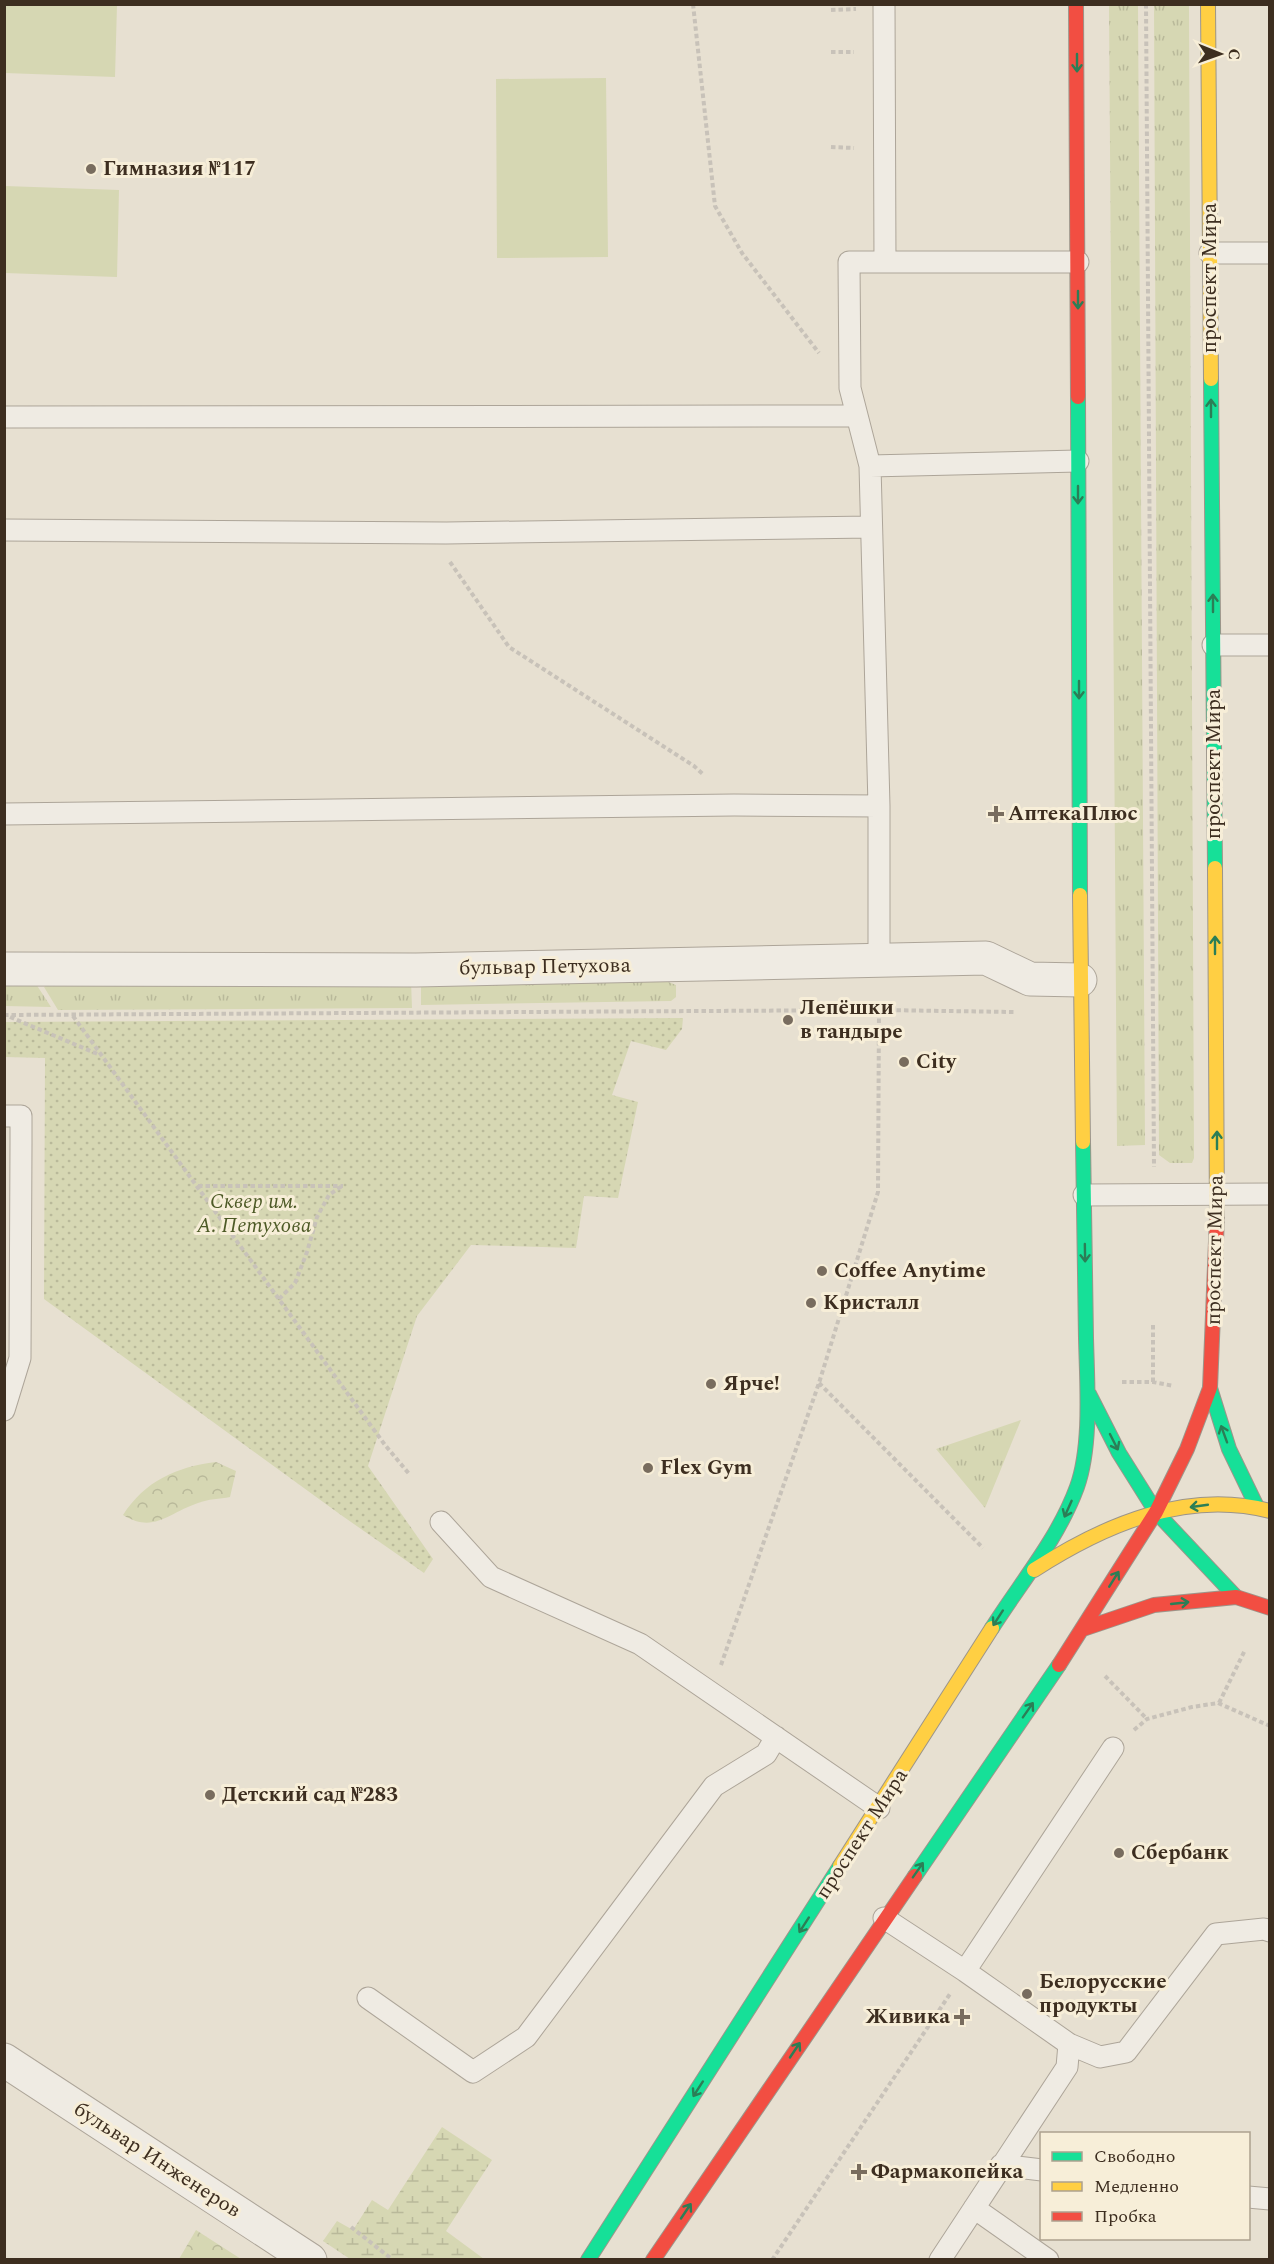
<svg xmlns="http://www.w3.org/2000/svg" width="1274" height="2264" viewBox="0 0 1274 2264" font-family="Spectral,serif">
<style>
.grass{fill:url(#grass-tufts)}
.forest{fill:url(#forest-crowns)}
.wetland{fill:url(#wetland-marsh)}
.park{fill:url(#park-dots)}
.pitch{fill:#d6d7b3}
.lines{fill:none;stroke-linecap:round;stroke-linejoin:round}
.lane-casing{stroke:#ada599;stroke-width:23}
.street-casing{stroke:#ada599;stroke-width:35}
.fast-casing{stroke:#9c958a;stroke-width:16}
.slow-casing{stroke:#9c958a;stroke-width:16}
.jam-casing{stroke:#9c958a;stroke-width:16}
.path{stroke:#c8c2b9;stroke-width:4;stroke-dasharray:4.5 3;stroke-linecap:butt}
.lane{stroke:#efebe3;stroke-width:21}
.street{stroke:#efebe3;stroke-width:33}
.fast{stroke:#16e098;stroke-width:14}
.slow{stroke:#ffcf43;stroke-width:14}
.jam{stroke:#f24e42;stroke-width:14}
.oneway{stroke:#2b7e56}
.poi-dot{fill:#786c5e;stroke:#f7eed8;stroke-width:2}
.labels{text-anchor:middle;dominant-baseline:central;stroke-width:6;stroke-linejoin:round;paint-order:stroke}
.poi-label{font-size:21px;font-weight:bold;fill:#3d2e20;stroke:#f7eed8;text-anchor:start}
.street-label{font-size:21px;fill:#3d2e20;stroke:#f7eed8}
.park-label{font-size:21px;font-style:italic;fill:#4d5a26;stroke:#f7eed8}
</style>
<defs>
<pattern id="grass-tufts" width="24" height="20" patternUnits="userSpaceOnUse" patternTransform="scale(1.5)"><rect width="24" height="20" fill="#d6d7b3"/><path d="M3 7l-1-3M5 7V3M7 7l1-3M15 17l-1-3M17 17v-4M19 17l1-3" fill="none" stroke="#b9b99a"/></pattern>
<pattern id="forest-crowns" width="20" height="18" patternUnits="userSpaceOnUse" patternTransform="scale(1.5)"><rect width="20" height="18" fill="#d6d7b3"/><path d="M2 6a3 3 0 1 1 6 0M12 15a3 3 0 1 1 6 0" fill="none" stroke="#b9b99a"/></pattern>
<pattern id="wetland-marsh" width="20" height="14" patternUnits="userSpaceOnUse" patternTransform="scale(1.5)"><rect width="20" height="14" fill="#d6d7b3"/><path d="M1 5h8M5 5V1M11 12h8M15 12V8" fill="none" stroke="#b9b99a"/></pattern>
<pattern id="park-dots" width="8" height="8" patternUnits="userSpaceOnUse" patternTransform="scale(1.5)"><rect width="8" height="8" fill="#d6d7b3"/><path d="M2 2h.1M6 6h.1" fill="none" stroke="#b9b99a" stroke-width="1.8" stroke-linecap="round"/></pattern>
</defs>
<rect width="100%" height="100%" fill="#e7e0d1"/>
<!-- grass -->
<path class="grass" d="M1109 5H1138L1145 1145 1117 1146Z
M1154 5H1189L1194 1158 1192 1163H1170L1159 1155Z
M411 981 412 1008 58 1010 44 987 48 984Z
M421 981H666L676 985V997L671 1001 421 1005Z
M5 984H36L51 1007 5 1006Z
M1021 1420 985 1508 936 1449Z"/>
<!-- forest -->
<path class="forest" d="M216 1462 236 1471 230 1497C220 1499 208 1499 198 1503 168 1513 154 1534 123 1515 145 1481 176 1467 216 1462Z
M196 2230 241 2259H179Z"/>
<!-- wetland -->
<path class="wetland" d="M442 2127 492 2160 446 2231 484 2259H350L323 2241 337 2221 353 2230 372 2200 388 2210Z"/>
<!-- park -->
<path class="park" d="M683 1018 682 1029 666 1050 631 1041 612 1095 638 1102 618 1198 584 1196 576 1248 471 1245 417 1316 368 1466 433 1559 424 1573 341 1515 44 1299 45 1058 5 1057V1022Z"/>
<!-- pitch -->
<path class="pitch" d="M5 4 117 5 115 77 5 73Z
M606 78 608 257 497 258 496 79Z
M5 186 119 190 117 277 5 273Z"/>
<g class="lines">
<defs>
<path id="lane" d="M884 4 885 262H1078
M1210 253H1270
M885 262H849L850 388 870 466 1078 461
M4 417 855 416
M870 466 879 806V960
M4 530 446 533 871 527
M1213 645H1270
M4 814 734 805 879 806
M4 1116H21V1143L20 1358 4 1410
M1084 1195 1270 1194
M441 1522 491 1577 640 1644 879 1808
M884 1918 965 1971 1069 2044 1100 2057 1126 2052 1216 1934 1264 1929 1270 1931
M965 1971 1113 1748
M368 1998 473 2072 526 2037 714 1786 766 1754 776 1737
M1001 2165 1042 2170
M1248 2197 1270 2199
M974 2208 1048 2260
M940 2260 1067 2067 1069 2044"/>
<path id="street" d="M4 969 416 970 986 958 1030 979 1080 980
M4 2060 310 2260"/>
<path id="fast" d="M1211 379 1215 868
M1078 397 1080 895
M1210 1388 1229 1449 1257 1507
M1089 1394 1119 1453 1156 1512 1236 1597
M992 1628C1021 1582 1058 1539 1077 1487 1092 1445 1087 1383 1086 1338 1085 1272 1084 1207 1083 1142
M915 1876 1059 1665
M588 2260 840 1866"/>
<path id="slow" d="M1208 4 1211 379
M1215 868 1217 1217
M1080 895 1083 1142
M1034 1570C1104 1525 1186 1489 1270 1511
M840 1866 992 1628"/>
<path id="jam" d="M1076 4 1078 397
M1083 1629 1154 1605 1236 1597 1270 1608
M1059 1665 1156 1512 1187 1449 1210 1388 1217 1217
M653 2260 915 1876"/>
</defs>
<!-- lane casing -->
<use href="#lane" class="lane-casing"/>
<!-- street casing -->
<use href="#street" class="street-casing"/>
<!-- fast casing -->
<use href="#fast" class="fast-casing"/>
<!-- slow casing -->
<use href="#slow" class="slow-casing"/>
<!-- jam casing -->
<use href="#jam" class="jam-casing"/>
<!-- path -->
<path class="path" d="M693 4 715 206 742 253 819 353
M1146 4 1154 1167
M831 10 856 9
M831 52H854
M831 147 854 148
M450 562 509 647 694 766 704 775
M4 1015 879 1010 1014 1012
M73 1016 385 1445 410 1475
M10 1017 100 1055
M198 1186H343
M279 1299 295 1283 307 1252 317 1217 329 1195 342 1186
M1122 1382H1153L1174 1386
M1153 1382V1323
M819 1383 983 1548
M721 1665 819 1383 878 1192 879 1010
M1105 1676 1147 1719
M1219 1703 1245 1650
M1134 1730 1147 1719 1192 1707 1218 1703 1270 1726
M351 2227 393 2260
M772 2260 950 1994"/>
<!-- lane -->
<use href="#lane" class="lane"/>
<!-- street -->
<use href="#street" class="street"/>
<!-- fast -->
<use href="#fast" class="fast"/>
<!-- slow -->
<use href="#slow" class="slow"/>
<!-- jam -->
<use href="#jam" class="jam"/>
</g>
<!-- one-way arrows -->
<defs><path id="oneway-shaft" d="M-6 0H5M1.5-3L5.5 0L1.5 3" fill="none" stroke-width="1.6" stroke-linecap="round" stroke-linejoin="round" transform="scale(1.5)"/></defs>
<g class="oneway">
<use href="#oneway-shaft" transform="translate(1077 63) rotate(90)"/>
<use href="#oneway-shaft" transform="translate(1078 300) rotate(90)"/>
<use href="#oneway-shaft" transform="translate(1211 408) rotate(-90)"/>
<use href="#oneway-shaft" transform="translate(1078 495) rotate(90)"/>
<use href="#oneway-shaft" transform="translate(1213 603) rotate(-90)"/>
<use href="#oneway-shaft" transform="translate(1079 690) rotate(90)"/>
<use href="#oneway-shaft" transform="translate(1215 945) rotate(-90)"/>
<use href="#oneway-shaft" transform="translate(1217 1140) rotate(-90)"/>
<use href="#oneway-shaft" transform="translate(1085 1253) rotate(89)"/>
<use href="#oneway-shaft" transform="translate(1224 1434) rotate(-110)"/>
<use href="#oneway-shaft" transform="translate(1114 1442) rotate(63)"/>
<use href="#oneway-shaft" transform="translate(1199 1506) rotate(172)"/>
<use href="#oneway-shaft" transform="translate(1068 1509) rotate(114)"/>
<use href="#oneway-shaft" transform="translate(1114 1579) rotate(-58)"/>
<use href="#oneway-shaft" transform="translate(1180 1603) rotate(-6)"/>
<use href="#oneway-shaft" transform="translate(998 1618) rotate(123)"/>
<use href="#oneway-shaft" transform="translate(1028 1710) rotate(-55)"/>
<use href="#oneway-shaft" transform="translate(918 1870) rotate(-55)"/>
<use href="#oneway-shaft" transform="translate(804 1925) rotate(123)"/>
<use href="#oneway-shaft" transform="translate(795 2050) rotate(-56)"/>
<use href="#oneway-shaft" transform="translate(698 2089) rotate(123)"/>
<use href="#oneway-shaft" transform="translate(686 2211) rotate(-56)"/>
</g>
<!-- markers -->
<g class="poi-dot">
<circle cx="91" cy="169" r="6"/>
<path d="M993 805h6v6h6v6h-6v6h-6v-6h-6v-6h6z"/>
<circle cx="788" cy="1020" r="6"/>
<circle cx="904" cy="1062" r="6"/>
<circle cx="822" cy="1271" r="6"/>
<circle cx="811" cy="1303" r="6"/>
<circle cx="711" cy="1384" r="6"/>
<circle cx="648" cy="1468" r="6"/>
<circle cx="210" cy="1795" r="6"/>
<circle cx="1119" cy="1853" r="6"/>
<circle cx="1027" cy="1994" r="6"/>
<path d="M959 2008h6v6h6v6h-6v6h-6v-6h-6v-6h6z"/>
<path d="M856 2163h6v6h6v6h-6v6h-6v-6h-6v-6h6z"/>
</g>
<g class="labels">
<!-- poi labels -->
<g class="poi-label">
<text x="103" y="169">Гимназия №117</text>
<text x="1008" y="814">АптекаПлюс</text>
<text x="800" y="1008">Лепёшки<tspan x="800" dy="24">в тандыре</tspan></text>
<text x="916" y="1062">City</text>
<text x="834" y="1271">Coffee Anytime</text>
<text x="823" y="1303">Кристалл</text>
<text x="723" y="1384">Ярче!</text>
<text x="660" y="1468">Flex Gym</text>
<text x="222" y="1795">Детский сад №283</text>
<text x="1131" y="1853">Сбербанк</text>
<text x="1039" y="1982">Белорусские<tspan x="1039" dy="24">продукты</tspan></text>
<text x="950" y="2017" text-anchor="end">Живика</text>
<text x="871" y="2172">Фармакопейка</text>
</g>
<!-- street labels -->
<g class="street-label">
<text transform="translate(1210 278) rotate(-90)">проспект Мира</text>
<text transform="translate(1214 764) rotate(-90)">проспект Мира</text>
<text transform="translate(545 967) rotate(-1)">бульвар Петухова</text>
<text transform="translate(1215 1250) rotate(-89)">проспект Мира</text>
<text transform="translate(862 1834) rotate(-57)">проспект Мира</text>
<text transform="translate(157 2160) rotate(33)">бульвар Инженеров</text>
</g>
<!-- park labels -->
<g class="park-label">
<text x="254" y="1202">Сквер им.<tspan x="254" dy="24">А. Петухова</tspan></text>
</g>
</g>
<!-- border -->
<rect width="1274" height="2264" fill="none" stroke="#3d2e20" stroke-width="12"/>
<!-- legend -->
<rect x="1040" y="2132" width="210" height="108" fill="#f7eed8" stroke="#ada18e" stroke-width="1.5"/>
<rect x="1052" y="2152" width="30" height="9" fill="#16e098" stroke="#ada18e" stroke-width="1.5"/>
<text x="1094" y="2162" font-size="18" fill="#3d2e20">Свободно</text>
<rect x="1052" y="2182" width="30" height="9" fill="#ffcf43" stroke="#ada18e" stroke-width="1.5"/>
<text x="1094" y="2192" font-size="18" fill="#3d2e20">Медленно</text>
<rect x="1052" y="2212" width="30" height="9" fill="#f24e42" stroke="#ada18e" stroke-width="1.5"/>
<text x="1094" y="2222" font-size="18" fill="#3d2e20">Пробка</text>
<!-- north arrow -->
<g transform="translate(1220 54) rotate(91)" stroke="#f7eed8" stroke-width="4.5" paint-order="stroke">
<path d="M0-4.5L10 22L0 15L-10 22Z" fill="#3d2e20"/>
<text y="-9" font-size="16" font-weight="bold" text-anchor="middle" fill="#3d2e20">С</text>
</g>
</svg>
